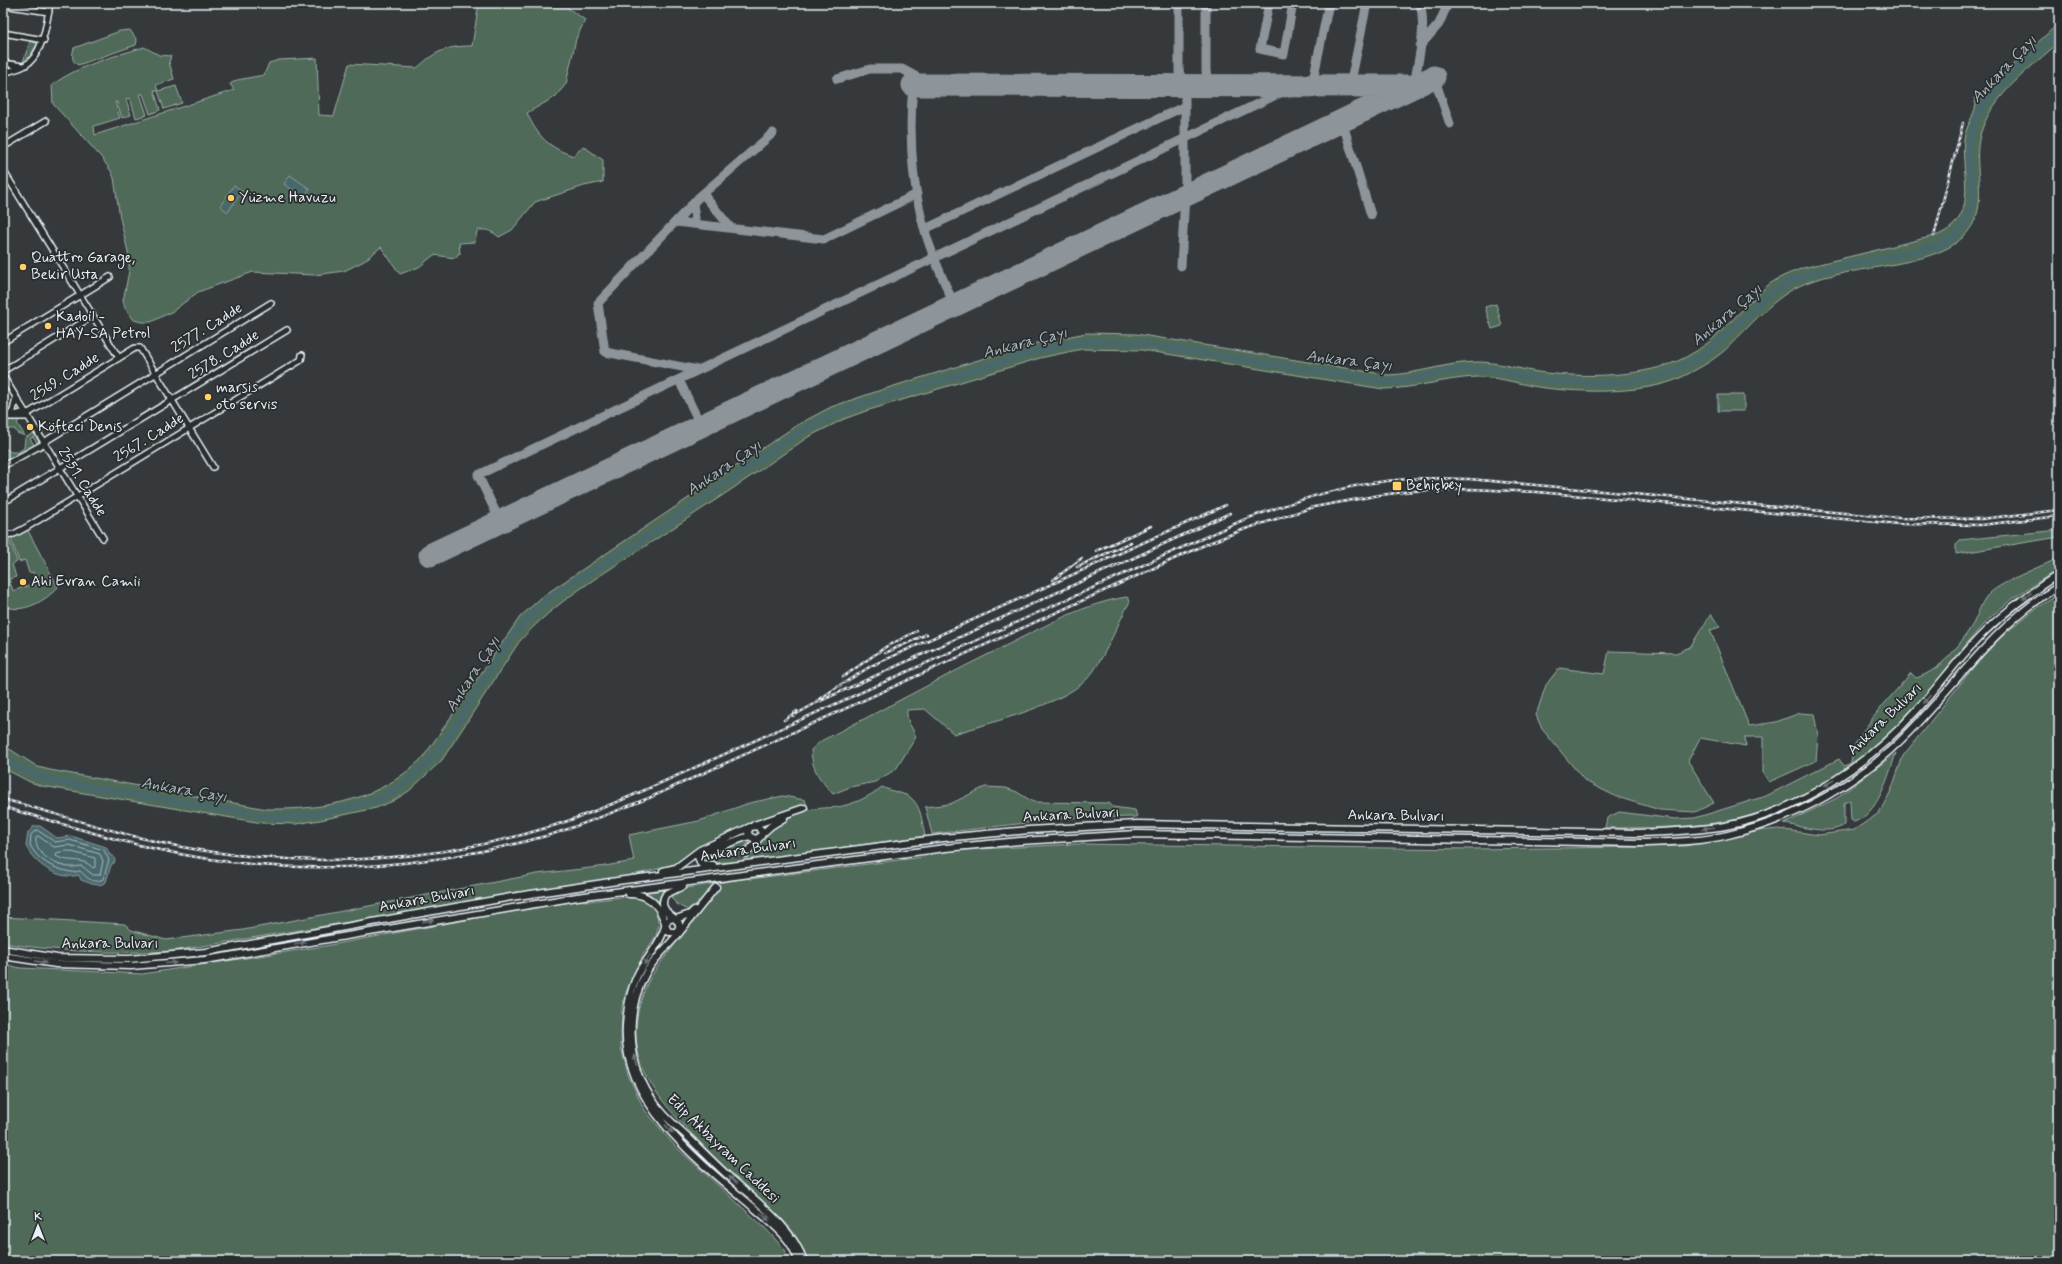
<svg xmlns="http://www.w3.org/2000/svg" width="2062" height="1264" viewBox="0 0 2062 1264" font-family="Mynerve,sans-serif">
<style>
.green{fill:#506a58;stroke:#9caea8}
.water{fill:#4a686c;stroke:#899fa4}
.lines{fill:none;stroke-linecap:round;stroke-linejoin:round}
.shore{stroke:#a9bac0;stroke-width:1}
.canal{stroke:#4a686c;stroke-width:3.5}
.river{stroke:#4a686c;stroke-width:6}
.taxiway{stroke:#8e959a;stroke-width:9}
.runway{stroke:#8e959a;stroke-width:23}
.primary-tunnel{stroke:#505558;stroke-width:6;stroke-dasharray:6 3;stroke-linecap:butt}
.tertiary-casing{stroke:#e8f1f8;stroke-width:8}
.primary-casing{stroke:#e8f1f8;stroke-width:9}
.tertiary{stroke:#2a2d2e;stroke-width:5}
.primary{stroke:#2a2d2e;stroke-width:6}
.rail-casing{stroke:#e8f1f8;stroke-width:2.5}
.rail{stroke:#2a2d2e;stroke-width:1;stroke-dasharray:3;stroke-linecap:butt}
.oneway{fill:#6c7275}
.poi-dot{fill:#ffd166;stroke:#2a2d2e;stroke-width:1.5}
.labels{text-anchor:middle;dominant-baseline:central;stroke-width:3.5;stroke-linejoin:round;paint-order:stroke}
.poi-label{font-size:15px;fill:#e8f1f8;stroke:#2a2d2e;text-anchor:start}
.street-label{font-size:15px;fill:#e8f1f8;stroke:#2a2d2e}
.water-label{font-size:16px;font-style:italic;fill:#a9bac0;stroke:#2a2d2e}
</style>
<rect width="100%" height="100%" fill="#35393c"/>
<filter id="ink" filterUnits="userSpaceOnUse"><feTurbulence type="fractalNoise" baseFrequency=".025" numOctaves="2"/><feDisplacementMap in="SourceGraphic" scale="8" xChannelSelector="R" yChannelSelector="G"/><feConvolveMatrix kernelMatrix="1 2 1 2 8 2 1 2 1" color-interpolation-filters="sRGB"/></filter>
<g filter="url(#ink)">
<!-- green -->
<path class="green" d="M479 3H561L585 20 576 39 566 84 555 97 527 113C538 137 549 148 574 156L583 146 603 160V182L584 186 535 202 512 230 499 237C492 231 485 228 477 231L475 242 459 243 460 254 459 253 455 258 434 255 419 267 400 274 381 247 364 261 344 271 315 275 253 272 198 292 173 311 151 322H141L134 320 125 308 123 301 129 271V256L120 218 114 178 111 171 101 157 53 104 52 85C79 65 112 57 144 47L159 55 171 56 169 62 174 79 156 85 158 91 176 86 182 103 164 109 158 91 154 90 160 110 150 114 143 94H140L147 115 136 118 130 98 126 99 131 115 122 118 117 102H115L120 118 94 126 95 135 234 90 230 84 237 80 264 75 269 63 279 60 317 58 319 115 334 116 349 64 417 68C436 51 446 46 472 46Z
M2059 23V42C2031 68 1993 94 1981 132 1969 168 1995 207 1962 238 1931 268 1848 266 1806 283 1773 296 1750 327 1724 351 1711 362 1696 370 1680 378 1643 395 1572 393 1532 386 1513 382 1496 377 1477 377 1445 378 1415 389 1383 389L1142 350 1082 349 1040 358 866 411 844 419 808 437C755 474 701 510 647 545 602 575 555 601 519 642L442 760 409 791 393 801 376 808 320 820 296 824 262 823 42 786 30 782 3 768V745L38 767 50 770 267 809C326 810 382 800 424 756L520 617 543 596 797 425 831 407 881 390 1027 345 1086 333 1136 334 1388 375C1419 374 1447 362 1478 362 1498 362 1518 369 1538 372 1581 378 1647 378 1686 357 1718 341 1739 310 1766 287 1776 278 1790 273 1803 268L1938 235C1981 216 1960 174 1964 139 1966 127 1973 117 1976 105L1974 98 1979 95 1983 97 1998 79Z
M130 30 137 40 136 45 78 65C71 61 72 55 74 48L120 31Z
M30 41 38 43 26 63 23 62Z
M1496 304 1502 326 1492 329 1485 307Z
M1718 395H1744V411H1718Z
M21 419 17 423 25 436 17 433 15 429H6V420Z
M34 433 39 441 37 443 33 437 30 439 35 446 19 455 18 452 24 448 25 438Z
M3 447 11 452H16L18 456 3 463Z
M27 529 58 587C47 600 21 616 3 605V539H9L17 562 12 564 16 577 9 579 13 591 36 583 33 572 29 573 25 560 19 562 11 539Z
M2059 530V537L1956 554V545L1960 540Z
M2059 558V569C2038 582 2017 594 1999 610 1980 625 1966 645 1951 664 1935 684 1917 705 1899 723 1855 769 1786 812 1722 822 1683 828 1644 828 1605 828L1607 818 1619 812 1675 819 1695 818 1766 796 1839 759 1844 766 1851 763C1852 757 1852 752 1854 747 1863 726 1895 692 1911 673L1916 678C1942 670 1959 646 1973 624 1978 615 1980 605 1986 597 1997 583 2042 566 2059 558Z
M2059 594V1261H807C798 1227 772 1210 747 1188 728 1171 710 1153 693 1135 648 1089 618 1048 648 982 654 970 664 959 672 948 687 927 703 907 718 887H713L690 911C681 907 672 903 670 893L681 889 747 878 750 879 923 857 928 854 977 848 979 849 1077 844 1469 849 1638 847 1685 846 1758 831 1778 829 1819 835 1854 830 1879 813 1891 791 1903 756 1992 644 2034 610Z
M1127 597 1130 601C1119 622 1106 653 1093 672 1071 704 991 722 954 734L925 709 907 710C906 722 912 726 916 737L896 769 875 782 850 787 833 794C820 779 812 771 811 750L821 741C885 709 947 674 1011 643 1047 625 1086 603 1127 597Z
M1711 614 1720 627 1710 630 1749 726 1776 722 1800 713 1814 714 1818 735 1816 761 1769 782 1763 773V737H1745L1746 746 1700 738 1688 761 1714 803 1695 812 1660 810 1617 797 1585 781 1542 729 1536 715 1546 685 1559 668 1604 674 1609 651 1676 653 1690 647Z
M1896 753C1889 774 1878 815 1854 822L1851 820 1850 800 1844 803V825C1829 836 1801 826 1784 824L1837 798Z
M882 787C890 791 898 792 906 795 921 801 922 822 925 836L745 861 710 863 704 857 747 839 749 841 741 853 749 854C765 836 780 819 804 811 814 808 827 808 838 807 854 804 869 797 882 787Z
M985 787 1006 788 1017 792 1033 802 1109 803 1113 807 1135 810 1137 817 1069 818 932 834 925 807 950 804Z
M783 796 805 800 807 805 756 821 719 837 673 865 629 876 172 951C115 954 60 952 3 943V917L125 924 131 930 166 940 243 930 537 874 599 867 634 861 629 835 699 821 749 803Z
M667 890 661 899 669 916 665 921C660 907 656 899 642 893Z
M622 897 644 899 655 907 659 925 656 936 643 955 627 990 622 1007 621 1047 628 1075 644 1109 675 1146 766 1229 785 1250 789 1261H3V964L20 968 142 974 325 946 574 900 589 901Z"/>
<!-- water -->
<path class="water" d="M290 175 310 189 304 198 284 184Z
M234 185 242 191 228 212 220 206Z
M34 826H40L57 838 71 836 106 847 110 855 114 857 115 862 111 865 106 882C98 888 90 883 81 880L79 875C59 881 34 864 26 846L28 833Z"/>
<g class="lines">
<!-- shore -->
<path class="shore" d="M37 830 55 842 70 840 104 850 109 860 103 879C92 885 87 877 80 871 77 871 75 873 71 872 54 869 38 861 30 845L31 835Z
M38 836 54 847 69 845 100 854 103 861 100 875H93L82 866C78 866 76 867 73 867 58 868 34 854 36 838Z
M68 851 95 858V867L93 868C82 856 68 864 56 856L57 853Z"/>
<!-- canal -->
<path class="canal" d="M1977 97 1981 109"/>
<!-- river -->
<path class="river" d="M3 759 38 776 55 781 265 816C289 819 312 815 336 810 351 807 367 804 381 798 458 761 479 660 541 606 570 581 606 563 638 543 691 508 742 471 795 435L820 421 856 406 1043 349 1088 341 1140 343 1387 382 1405 381 1454 370 1475 369 1493 370 1550 381 1616 383 1652 378 1674 371 1704 355 1718 343 1767 296 1791 281 1828 269 1937 247C1960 238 1974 213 1973 189 1972 178 1968 169 1968 158 1968 143 1972 127 1978 114 1992 88 2037 52 2059 31"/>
<!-- taxiway -->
<path class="taxiway" d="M1179 3V72L1185 85V195L1181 266
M1206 3V71L1208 85
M1269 3 1260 49 1284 54 1293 3
M1420 46 1439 24 1448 3
M1434 77 1450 124
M837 79 870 69H902L915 76 916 85
M913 85C909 129 911 173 921 216 928 247 942 276 954 305
M1312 85 1329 3
M1350 86 1367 3
M1414 86C1418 59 1427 30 1420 3
M1342 121 1371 215
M703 194 731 228
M693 204 695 218
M676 222 824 239 917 194
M925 229 1185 106
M698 370 605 352 598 303 698 198 773 133
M679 380 701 426
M500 521 478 475 1297 85"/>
<!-- runway -->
<path class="runway" d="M913 85 1409 86
M430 555 1434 77"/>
<!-- primary-tunnel -->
<path class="primary-tunnel" d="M713 887 743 854"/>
<defs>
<path id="tertiary" d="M3 5 49 12
M3 33 44 40
M3 63 23 66
M3 73C10 71 18 69 24 66 43 56 47 22 50 3
M3 147 46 121
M3 170 119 358
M3 342 110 277
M3 371 93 316
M3 376 103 538
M26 412 6 417H29
M27 414 135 348H140L213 467
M9 416 13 411 16 397
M44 442 271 303
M3 466 45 443
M9 499 287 330
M3 535 14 534 27 527 301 360 302 355"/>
<path id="primary" d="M754 825 804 808
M761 835 771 826 784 818
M746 854 761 836 762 833 758 826 750 827 748 832 749 836 755 839 760 837
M713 865 701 864 698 857 700 854 749 836
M663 871 676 868 700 850 750 827
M716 887C704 902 692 917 680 932 669 945 656 957 647 971 625 1009 627 1060 650 1096 660 1113 675 1125 689 1138 704 1153 719 1168 735 1182 761 1205 792 1228 804 1261
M629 894C648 893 658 904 664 920 666 925 665 928 669 932H676L679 928V923L674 918 670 919 665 923
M674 918C665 912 659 904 666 894L683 886
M676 919 690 914 694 910
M665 926C662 941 648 957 640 970 631 986 627 1008 626 1026 621 1099 695 1159 747 1202 765 1218 792 1236 798 1261
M3 949 57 958 129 959 206 952 511 897 617 881 943 838 1029 830 1137 824 1638 833C1668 832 1696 831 1725 826 1796 813 1869 764 1916 711 1936 689 1953 666 1973 644 1998 616 2028 594 2059 574
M3 956 56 964 131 966 205 960 577 897 945 848 1020 841 1137 834 1641 843C1670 842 1700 842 1728 835 1797 819 1861 782 1910 731 1960 679 1996 624 2059 586"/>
</defs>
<!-- tertiary casing -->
<use href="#tertiary" class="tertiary-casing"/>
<!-- primary casing -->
<use href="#primary" class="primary-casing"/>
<!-- tertiary -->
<use href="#tertiary" class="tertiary"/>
<!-- primary -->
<use href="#primary" class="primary"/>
<defs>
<path id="rail" d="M1934 236 1963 123
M1096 551 1151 526
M1077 567 1131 542
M1112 568 1230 513
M1053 580 1082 558
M885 653 927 634
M843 677 887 646 917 631
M839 686 871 666 1226 505
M817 701 843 683
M793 716 816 703 1117 565
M784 720 797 711
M3 799C68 817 132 839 199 850 314 868 435 862 546 828 580 818 613 804 645 790L1243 520C1297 500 1351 482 1408 479 1429 477 1449 479 1469 479L1899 518 1981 519 2059 510
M3 807C67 825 131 846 196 857 312 877 433 867 546 836 581 826 615 811 649 798L1209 543 1245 529 1314 507 1380 495 1413 491 1471 489 1537 492 1899 524 1981 525 2059 516"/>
</defs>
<!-- rail casing -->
<use href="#rail" class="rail-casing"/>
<!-- rail -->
<use href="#rail" class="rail"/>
</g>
<!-- one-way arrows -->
<defs><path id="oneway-solid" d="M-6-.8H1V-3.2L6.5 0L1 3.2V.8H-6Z"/></defs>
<g class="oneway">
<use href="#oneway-solid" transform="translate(2027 596) rotate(142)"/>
<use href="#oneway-solid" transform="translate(1927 699) rotate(130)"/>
<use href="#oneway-solid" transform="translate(1829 783) rotate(149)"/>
<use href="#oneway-solid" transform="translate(1708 828) rotate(172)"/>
<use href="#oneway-solid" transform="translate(428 921) rotate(-10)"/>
<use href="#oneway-solid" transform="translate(300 943) rotate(-10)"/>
<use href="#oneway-solid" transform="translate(647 960) rotate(121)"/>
<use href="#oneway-solid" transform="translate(41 962) rotate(8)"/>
<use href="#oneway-solid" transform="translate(171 963) rotate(-5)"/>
<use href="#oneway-solid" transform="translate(636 1060) rotate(-104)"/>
<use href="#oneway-solid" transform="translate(669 1129) rotate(47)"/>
<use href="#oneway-solid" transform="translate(733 1180) rotate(-139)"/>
<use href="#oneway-solid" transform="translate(765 1217) rotate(40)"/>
</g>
</g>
<!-- markers -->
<g class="poi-dot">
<circle cx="231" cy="198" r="4"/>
<circle cx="23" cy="267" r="4"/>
<circle cx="48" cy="326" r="4"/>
<circle cx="208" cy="397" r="4"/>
<circle cx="30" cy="427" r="4"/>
<rect x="1392" y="481" width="10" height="10" rx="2"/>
<circle cx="23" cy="582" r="4"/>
</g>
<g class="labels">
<!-- poi labels -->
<g class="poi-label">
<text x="239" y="198">Yüzme Havuzu</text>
<text x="31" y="258">Quattro Garage,<tspan x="31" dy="17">Bekir Usta</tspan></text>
<text x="56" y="317">Kadoil -<tspan x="56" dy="17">HAY-SA Petrol</tspan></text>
<text x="216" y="388">marsis<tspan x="216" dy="17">oto servis</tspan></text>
<text x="38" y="427">Köfteci Denis</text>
<text x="1406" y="486">Behiçbey</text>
<text x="31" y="582">Ahi Evran Camii</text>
</g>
<!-- street labels -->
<g class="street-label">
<text transform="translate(207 328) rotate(-32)">2577. Cadde</text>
<text transform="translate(224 355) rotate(-32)">2578. Cadde</text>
<text transform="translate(65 377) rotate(-32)">2569. Cadde</text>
<text transform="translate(149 438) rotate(-32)">2567. Cadde</text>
<text transform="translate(82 482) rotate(58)">2551. Cadde</text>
<text transform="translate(1885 719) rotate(-44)">Ankara Bulvarı</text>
<text transform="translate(1071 815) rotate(-3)">Ankara Bulvarı</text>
<text transform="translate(1396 816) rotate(1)">Ankara Bulvarı</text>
<text transform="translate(748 850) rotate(-8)">Ankara Bulvarı</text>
<text transform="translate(427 899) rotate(-10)">Ankara Bulvarı</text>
<text x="110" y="944">Ankara Bulvarı</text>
<text transform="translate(723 1149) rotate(44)">Edip Akbayram Caddesi</text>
</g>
<!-- water labels -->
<g class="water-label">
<text transform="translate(2004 69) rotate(-46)">Ankara Çayı</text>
<text transform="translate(1727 315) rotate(-40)">Ankara Çayı</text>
<text transform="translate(1025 343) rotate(-14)">Ankara Çayı</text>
<text transform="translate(1349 361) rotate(7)">Ankara Çayı</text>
<text transform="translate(724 468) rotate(-34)">Ankara Çayı</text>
<text transform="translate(473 674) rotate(-57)">Ankara Çayı</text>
<text transform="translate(184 790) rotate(10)">Ankara Çayı</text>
</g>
</g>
<!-- margin -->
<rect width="2062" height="1264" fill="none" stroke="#2a2d2e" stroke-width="16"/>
<rect x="8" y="8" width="2046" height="1248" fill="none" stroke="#e8f1f8" stroke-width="1.5" filter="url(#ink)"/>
<!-- north arrow -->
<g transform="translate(38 1226)" stroke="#2a2d2e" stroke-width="3" paint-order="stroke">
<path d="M0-3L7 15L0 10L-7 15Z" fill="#e8f1f8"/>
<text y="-6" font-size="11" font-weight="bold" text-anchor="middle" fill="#e8f1f8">K</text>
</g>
</svg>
